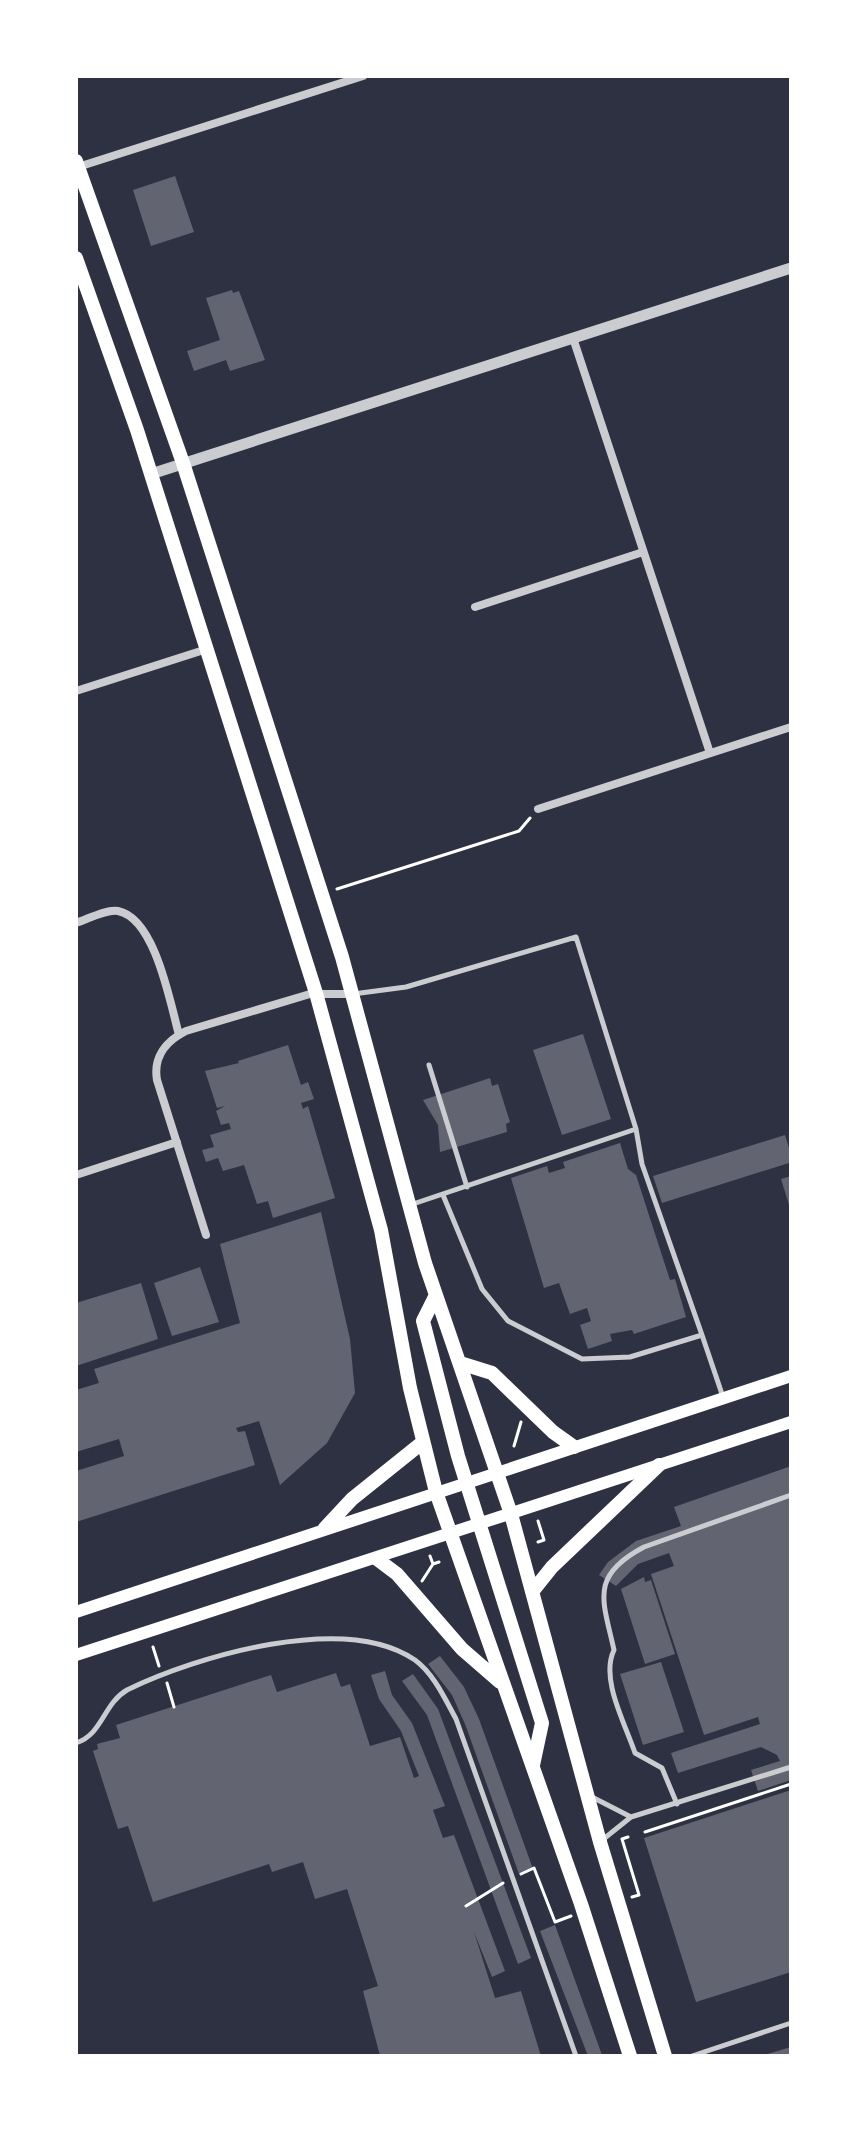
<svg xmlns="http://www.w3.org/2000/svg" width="867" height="2132" viewBox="0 0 867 2132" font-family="Roboto,sans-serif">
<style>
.building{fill:#626471}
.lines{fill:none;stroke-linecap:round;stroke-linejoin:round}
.path{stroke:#fff;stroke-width:3}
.service{stroke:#caccd0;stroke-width:5}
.minor{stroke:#caccd0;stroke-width:8}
.tertiary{stroke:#caccd0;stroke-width:11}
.secondary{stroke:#fff;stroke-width:12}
.primary{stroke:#fff;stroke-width:14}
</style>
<rect width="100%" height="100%" fill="#2d3142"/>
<!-- building -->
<path class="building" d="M175 176 194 232 151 246 133 190Z
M232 290 233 293 239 291 265 360 230 371 226 360 194 371 187 351 220 340 206 298Z
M583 1034 611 1119 562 1135 533 1050Z
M288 1045 301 1085 308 1082 314 1099 301 1103 303 1109 308 1106 335 1198 273 1218 268 1201 257 1204 244 1165 223 1171 218 1158 206 1162 202 1150 214 1147 210 1135 231 1129 229 1123 221 1125 216 1111 225 1106 217 1108 205 1071 239 1063 238 1061Z
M490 1078 492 1086 498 1084 510 1122 506 1124 507 1132 440 1152 438 1125 423 1100Z
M785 1135 791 1154 789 1163 662 1203 653 1176Z
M620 1143 628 1169 636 1175 670 1280 675 1279 686 1317 634 1334 632 1330 610 1334 612 1341 588 1349 580 1325 591 1321 587 1308 570 1314 559 1283 544 1288 511 1178 547 1166 549 1173 565 1168 563 1162Z
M791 1176V1208H790L781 1179Z
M321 1212 350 1339 355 1393 327 1443 280 1485 259 1421 236 1428 238 1432 245 1431 255 1465 76 1522V1471L124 1456 119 1439 76 1452V1390L99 1383 94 1369 240 1323 220 1244Z
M200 1267 219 1322 172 1336 154 1283Z
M141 1283 158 1339 76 1366V1303Z
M791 1466V1780L758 1791 751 1770 780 1761 777 1755 761 1747 678 1773 671 1753 760 1724 758 1717 704 1735 651 1574 674 1566 669 1553 638 1564 616 1586 599 1575 608 1562 636 1541 681 1526 674 1507Z
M644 1577 645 1582 651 1580 675 1654 645 1664 621 1589Z
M440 1656 464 1687 479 1719 533 1869 519 1874 465 1724 452 1695 428 1664Z
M661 1662 684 1732 643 1745 620 1674Z
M385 1671 392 1695 412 1723 445 1806 433 1810 443 1838 454 1835 505 1971 492 1977 474 1932 495 1998 521 1991 541 2056H380L363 1991 378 1986 347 1889 315 1899 303 1862 272 1872 269 1864 153 1902 128 1826 118 1829 93 1751 98 1749 97 1744 120 1738 116 1725 271 1675 277 1692 336 1673 341 1687 350 1684 370 1746 400 1737 414 1778 419 1776 401 1731 379 1699 371 1675Z
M413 1674 438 1709 531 1958 518 1964 427 1715 402 1681Z
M791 1790V1972L696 2002 644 1838Z
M555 1925 602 2055 600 2056H588L540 1931Z
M791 2047V2056H764V2055Z"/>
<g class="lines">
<!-- path -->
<path class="path" d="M337 889 519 831 530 818
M514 1446 521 1422
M538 1521 544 1540 538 1542
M430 1556 433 1564 439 1562
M422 1581 433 1564
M153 1647 159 1666
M167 1683 174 1707
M645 1832 791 1784
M628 1837 622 1839 639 1895 632 1897
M521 1874 534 1868 555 1922 571 1916
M466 1906 503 1883"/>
<!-- service -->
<path class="service" d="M353 994 406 987 576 937 636 1129 642 1164 702 1335
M429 1065 467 1187
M443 1195 482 1289 508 1321 582 1359 630 1357 702 1335 723 1397
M410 1205 636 1129
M76 1743C103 1734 103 1704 127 1690 197 1656 345 1612 415 1660 434 1674 445 1699 456 1719L576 2056
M590 1796 631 1817
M677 1804 662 1768 635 1753C625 1723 600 1679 614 1650 603 1600 589 1576 644 1547L791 1495
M601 1841 631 1817 791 1767
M692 2056 791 2023"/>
<!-- minor -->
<path class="minor" d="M78 167 363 76
M573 338 710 753
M475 607 643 552
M76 691 207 649
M538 809 791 727
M76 923C88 919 106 909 118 911 155 918 170 1002 179 1035
M76 1175 177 1142
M206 1235 157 1080C153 1057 166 1041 186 1031L310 994H352"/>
<!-- tertiary -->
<path class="tertiary" d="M151 474 791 268"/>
<!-- secondary -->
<path class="secondary" d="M76 1612 791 1376
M76 1655 791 1422"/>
<!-- primary -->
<path class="primary" d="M76 161 183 463 342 957 425 1263 511 1514 600 1842 665 2056
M76 258 137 430 316 993 381 1230 410 1388 436 1492 581 1904 630 2056
M436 1295 423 1321 458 1456 542 1723 533 1765
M460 1363 492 1373 553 1432 574 1447
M325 1528 352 1499 423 1442
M377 1559 397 1574 462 1649 500 1682
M532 1592 552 1567 659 1465"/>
</g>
<!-- border -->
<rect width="867" height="2132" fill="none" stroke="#ffffff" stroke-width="156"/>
</svg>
